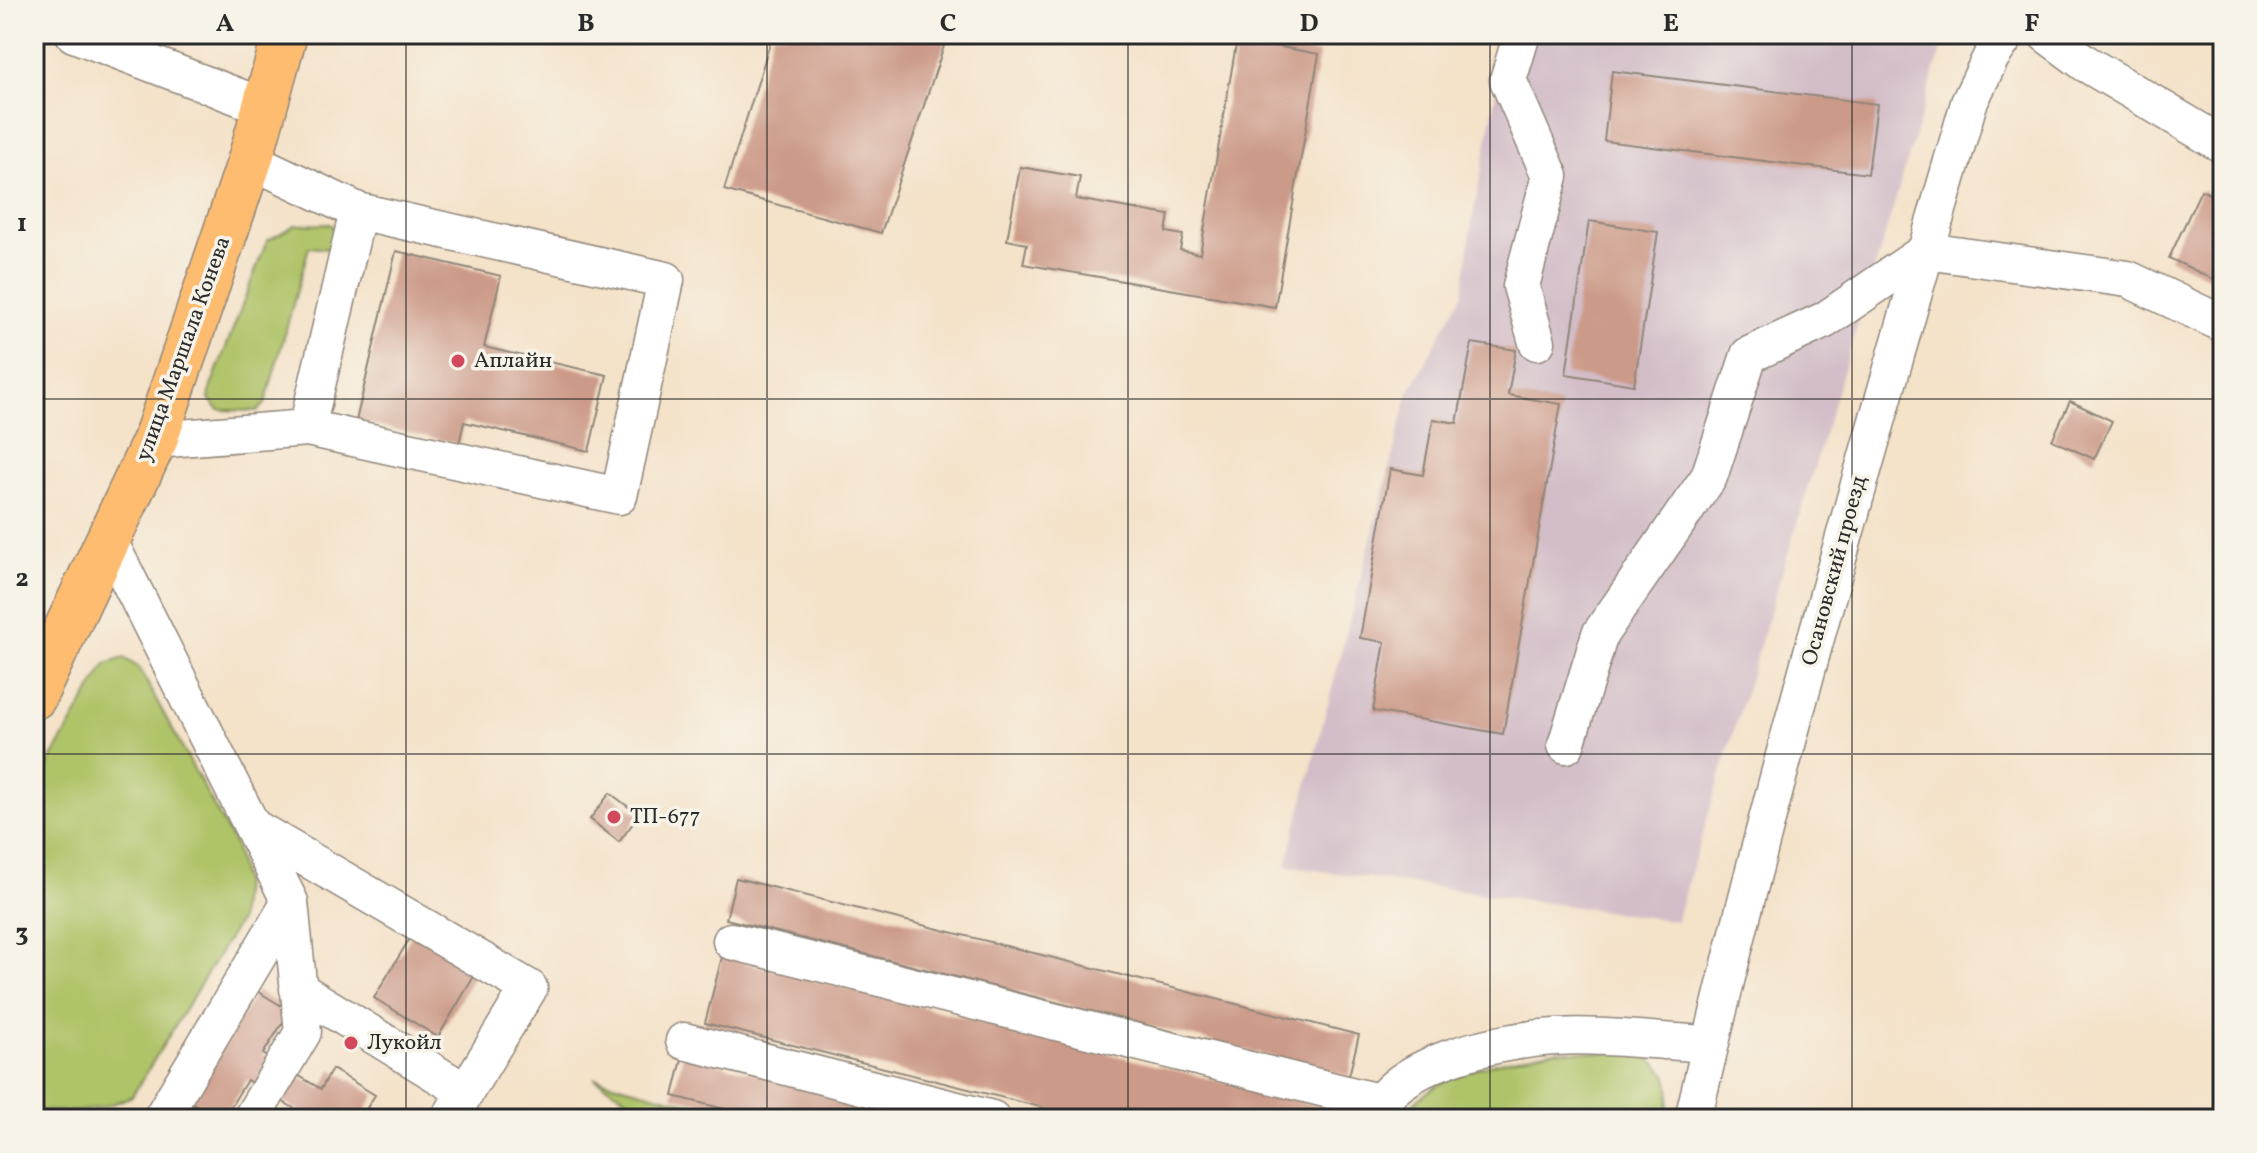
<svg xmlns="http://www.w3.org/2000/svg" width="2257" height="1153" viewBox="0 0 2257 1153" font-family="Vollkorn,serif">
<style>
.industrial{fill:#d2bdc8}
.green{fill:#afc368;stroke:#6d774a;stroke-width:2}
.building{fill:#cc9a88}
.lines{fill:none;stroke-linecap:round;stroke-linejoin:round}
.minor-casing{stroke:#90867a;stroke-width:39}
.major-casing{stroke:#90867a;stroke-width:47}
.minor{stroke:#fff;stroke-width:36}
.major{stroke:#fdbc70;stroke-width:44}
.grid{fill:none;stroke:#2b2b2b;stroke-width:2;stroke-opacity:0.55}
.poi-dot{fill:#d1495b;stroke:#f7f3e8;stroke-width:3}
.labels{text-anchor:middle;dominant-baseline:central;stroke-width:7;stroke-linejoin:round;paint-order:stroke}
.street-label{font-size:22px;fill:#2b2b2b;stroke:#f7f3e8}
.poi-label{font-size:22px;fill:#2b2b2b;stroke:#f7f3e8;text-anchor:start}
.neatline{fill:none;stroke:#2b2b2b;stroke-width:3}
.grid-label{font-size:26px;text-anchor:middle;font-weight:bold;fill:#2b2b2b}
</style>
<rect width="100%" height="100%" fill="#f7f3e8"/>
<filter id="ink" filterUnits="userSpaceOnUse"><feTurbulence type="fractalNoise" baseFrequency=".0125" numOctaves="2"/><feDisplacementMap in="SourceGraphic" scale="16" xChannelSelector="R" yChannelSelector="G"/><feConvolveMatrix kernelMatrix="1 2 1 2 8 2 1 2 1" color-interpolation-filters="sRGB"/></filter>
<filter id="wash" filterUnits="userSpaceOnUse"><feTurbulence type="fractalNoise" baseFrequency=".006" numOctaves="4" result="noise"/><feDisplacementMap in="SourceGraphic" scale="32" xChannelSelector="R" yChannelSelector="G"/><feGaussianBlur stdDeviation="1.8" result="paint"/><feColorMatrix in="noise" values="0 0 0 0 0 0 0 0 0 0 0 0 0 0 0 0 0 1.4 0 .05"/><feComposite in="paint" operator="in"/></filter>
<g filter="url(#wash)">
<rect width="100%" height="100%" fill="#f4e2c9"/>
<!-- industrial -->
<path class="industrial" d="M1498 34H1946L1676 921 1286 866 1409 392 1463 293 1472 222 1507 35Z"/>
<!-- green -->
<path class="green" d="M330 224 338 232 336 245 329 249 309 247 265 404 257 411 219 410 209 399 211 386 267 241 295 225Z
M124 658 139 668 235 845 243 882 239 921 132 1096C95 1113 74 1113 34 1110V789L106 664Z
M1555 1050 1642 1055C1674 1070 1672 1088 1665 1119H1400C1436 1070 1499 1062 1555 1050Z
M594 1078 746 1119H661Z"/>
<g id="blocks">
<!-- building -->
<path class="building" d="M773 34H948L881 233 724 190Z
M1237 39 1319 54 1275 307 1023 264 1027 244 1007 240 1020 167 1080 177 1076 199 1169 215 1166 232 1183 235 1180 250 1200 254Z
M1612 71 1877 104 1868 174 1604 141Z
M2201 190 2223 200V284L2169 258Z
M1589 221 1658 232 1634 385 1566 374Z
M396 251 501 276 484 347 607 375 589 451 464 422 459 444 356 421Z
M1472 343 1516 350 1508 395 1561 404 1503 734 1373 711 1385 642 1360 638 1390 469 1423 475 1433 419 1457 423Z
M2070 401 2112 421 2094 459 2052 440Z
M610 793 639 815 619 842 590 819Z
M736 878 1359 1035 1349 1076 726 919Z
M425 913 489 951 438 1037 374 998Z
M722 957 1330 1109 1327 1119H1088L705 1023Z
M257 991 290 1011 263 1054 321 1089 332 1069 375 1095 360 1119H302L305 1115 247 1080 223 1119 190 1102Z
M683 1055 932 1119H764L673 1096Z"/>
</g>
</g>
<g filter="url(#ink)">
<use href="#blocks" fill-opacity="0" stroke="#90867a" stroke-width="2"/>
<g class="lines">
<defs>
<path id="minor" d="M74 34 265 107
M1522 34 1508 80 1550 176 1521 286 1537 342
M2046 34 2085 63 2223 145
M307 428 358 211
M155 440 307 428 619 496 666 280 358 211 250 160
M108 539 290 902 161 1119
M1566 745 1600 634 1709 477 1749 355 1825 320 1926 251 2128 279 2223 324
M253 827 529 988 449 1119
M731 941 1378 1102
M298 989 466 1092
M684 1041 992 1119
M251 1119 303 1032 290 902
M1373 1119C1389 1062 1502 1040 1555 1037 1606 1034 1659 1042 1710 1044
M1693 1119C1772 777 1871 440 1969 103L1991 57 2007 34"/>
<path id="major" d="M34 697 155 440 250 160 285 34"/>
</defs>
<!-- minor casing -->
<use href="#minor" class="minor-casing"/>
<!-- major casing -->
<use href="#major" class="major-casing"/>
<!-- minor -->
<use href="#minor" class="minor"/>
<!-- major -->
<use href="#major" class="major"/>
</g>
</g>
<!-- grid -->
<path class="grid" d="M406 34V1119M767 34V1119M1128 34V1119M1490 34V1119M1852 34V1119M34 399H2223M34 754H2223"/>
<!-- markers -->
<g class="poi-dot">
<circle cx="458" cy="361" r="8"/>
<circle cx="614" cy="817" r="8"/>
<circle cx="351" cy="1043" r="8"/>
</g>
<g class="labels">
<!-- street labels -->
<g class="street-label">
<text transform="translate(184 349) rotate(-70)">улица Маршала Конева</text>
<text transform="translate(1835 571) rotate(-75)">Осановский проезд</text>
</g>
<!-- poi labels -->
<g class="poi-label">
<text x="474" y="361">Аплайн</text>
<text x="630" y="817">ТП-677</text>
<text x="367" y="1043">Лукойл</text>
</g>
</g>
<!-- margin -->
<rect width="2257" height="1153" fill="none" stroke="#f7f3e8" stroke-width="88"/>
<rect x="44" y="44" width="2169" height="1065" class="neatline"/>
<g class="grid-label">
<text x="225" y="31">A</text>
<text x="586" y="31">B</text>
<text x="948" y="31">C</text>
<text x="1309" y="31">D</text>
<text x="1671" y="31">E</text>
<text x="2032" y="31">F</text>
<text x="22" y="231">1</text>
<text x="22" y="586">2</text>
<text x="22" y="941">3</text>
</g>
</svg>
